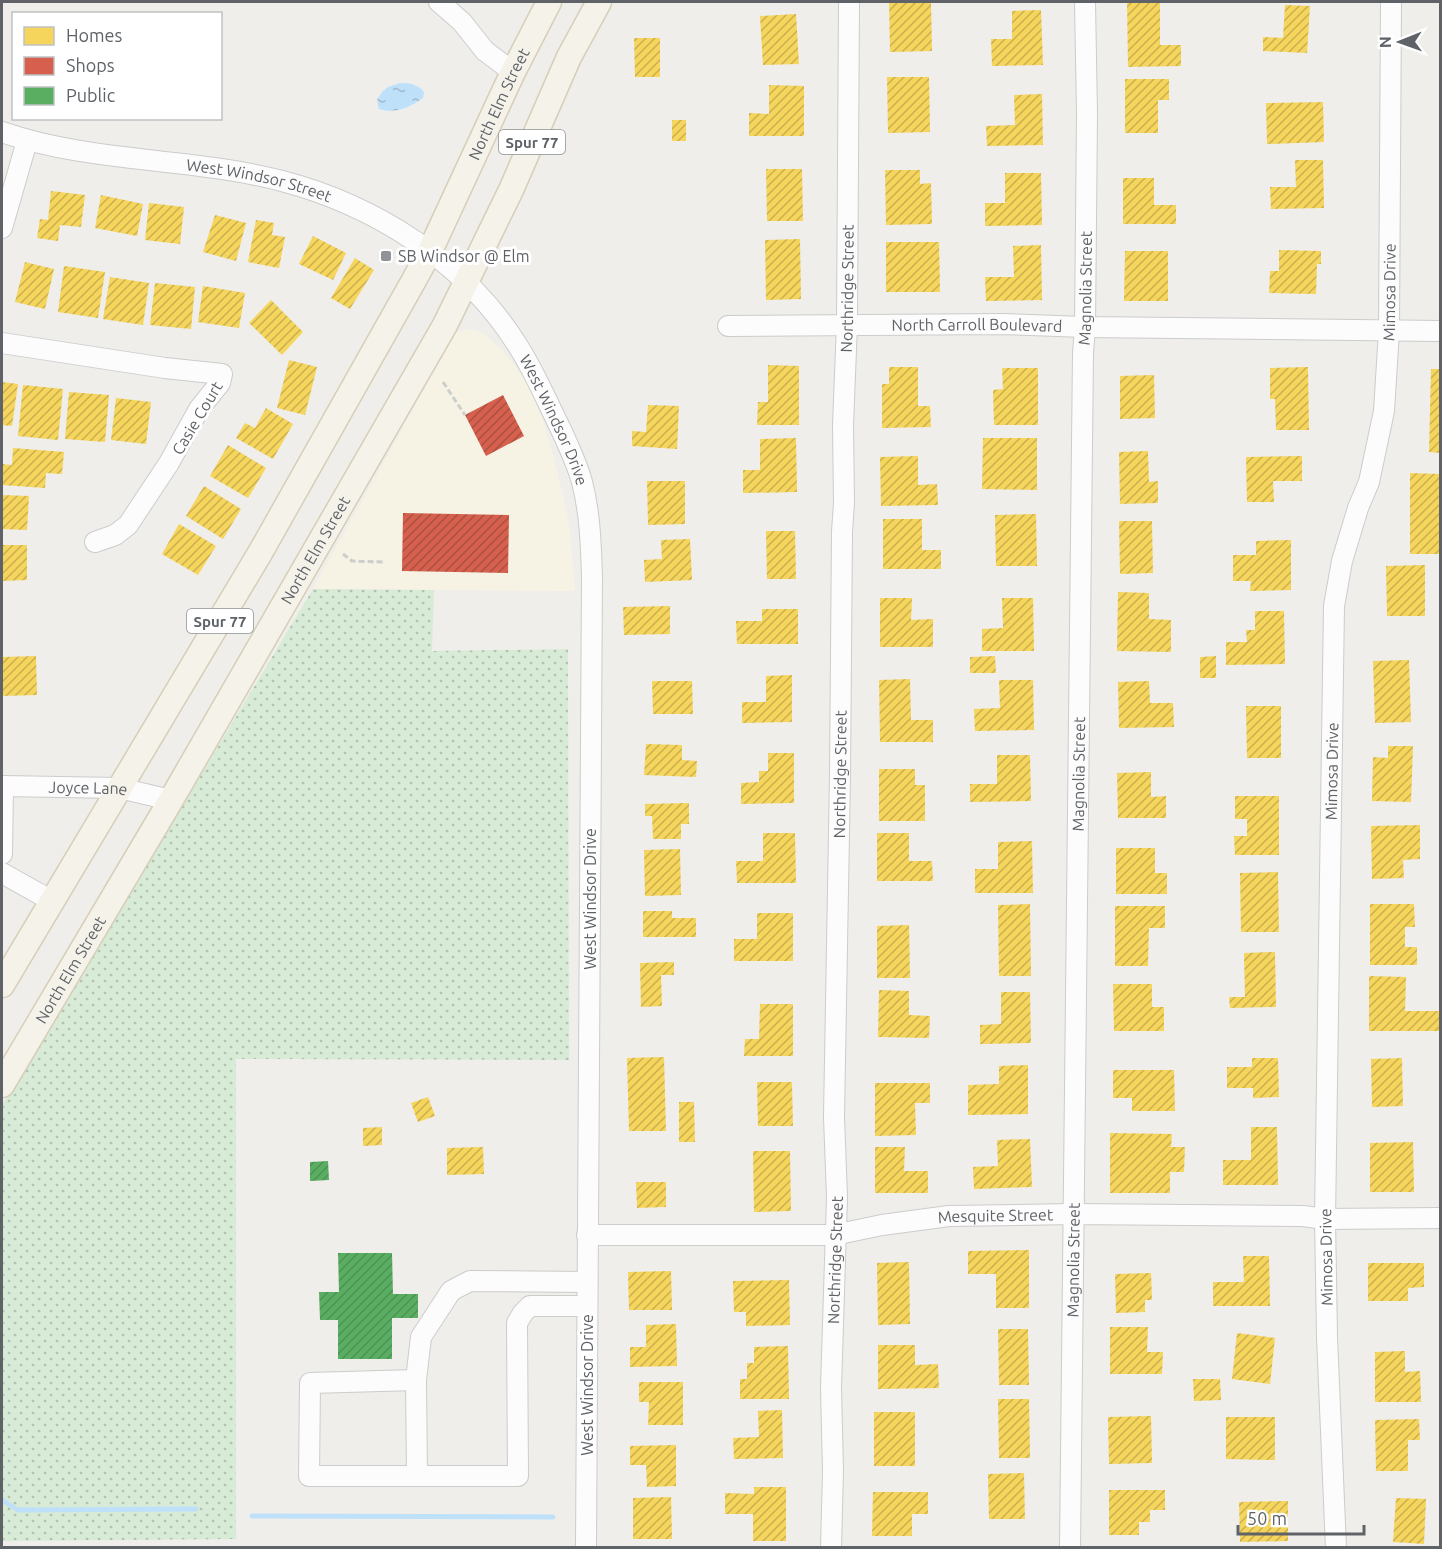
<svg xmlns="http://www.w3.org/2000/svg" width="1442" height="1549" viewBox="0 0 1442 1549" font-family="Ubuntu,sans-serif">
<style>
.commercial{fill:#f7f3e4}
.grass{fill:url(#grass-dots)}
.water{fill:url(#water-ripples)}
.homes{fill:url(#homes-hatch)}
.shops{fill:url(#shops-hatch)}
.public{fill:url(#public-hatch)}
.lines{fill:none;stroke-linecap:round;stroke-linejoin:round}
.stream{stroke:#bfe0f9;stroke-width:5}
.minor-casing{stroke:#cbcccc;stroke-width:22}
.major-casing{stroke:#d7ceb8;stroke-width:27}
.path{stroke:#cacfcc;stroke-width:3;stroke-dasharray:6 3;stroke-linecap:butt}
.minor{stroke:#fdfcfc;stroke-width:20}
.major{stroke:#f4f2e9;stroke-width:24}
.poi-dot{fill:#919496;stroke:#fff;stroke-width:2}
.labels{text-anchor:middle;dominant-baseline:central;stroke-width:6;stroke-linejoin:round;paint-order:stroke}
.shield{fill:#fff;stroke:#8f9295;stroke-width:1.5}
.shield-label{font-size:15px;font-weight:bold;fill:#5f6368}
.street-label{font-size:16px;fill:#5f6368;stroke:#fff}
.poi-label{font-size:16px;fill:#5f6368;stroke:#fff;text-anchor:start}
</style>
<defs>
<pattern id="grass-dots" width="8" height="8" patternUnits="userSpaceOnUse" patternTransform="scale(1.5)"><rect width="8" height="8" fill="#d8ebd6"/><path d="M2 2h.1M6 6h.1" fill="none" stroke="#b2c2b1" stroke-width="1.8" stroke-linecap="round"/></pattern>
<pattern id="water-ripples" width="26" height="14" patternUnits="userSpaceOnUse" patternTransform="scale(1.5)"><rect width="26" height="14" fill="#bfe0f9"/><path d="M2 4q2-2 4 0t4 0M15 11q2-2 4 0t4 0" fill="none" stroke="#9eb9cd"/></pattern>
<pattern id="homes-hatch" width="6" height="6" patternUnits="userSpaceOnUse" patternTransform="scale(1.5)"><rect width="6" height="6" fill="#f6d55c"/><path d="M-1 1l2-2M0 6l6-6M5 7l2-2" fill="none" stroke="#cab050"/></pattern>
<pattern id="shops-hatch" width="6" height="6" patternUnits="userSpaceOnUse" patternTransform="scale(1.5)"><rect width="6" height="6" fill="#d6604d"/><path d="M-1 1l2-2M0 6l6-6M5 7l2-2" fill="none" stroke="#a85042"/></pattern>
<pattern id="public-hatch" width="6" height="6" patternUnits="userSpaceOnUse" patternTransform="scale(1.5)"><rect width="6" height="6" fill="#5aae61"/><path d="M-1 1l2-2M0 6l6-6M5 7l2-2" fill="none" stroke="#4e9154"/></pattern>
</defs>
<rect width="100%" height="100%" fill="#efeeea"/>
<!-- commercial -->
<path class="commercial" d="M469 329 483 333 502 350 529 384 543 420 559 478 569 525 575 591 313 589 456 333Z"/>
<!-- grass -->
<path class="grass" d="M313 589 434 590 432 651 568 649 569 1060 236 1059V1539L2 1541V1105Z"/>
<!-- water -->
<path class="water" d="M400 83C410 83 417 84 424 92L423 98C409 108 395 114 379 109L377 100 382 92 388 87Z"/>
<!-- homes -->
<path class="homes" d="M889 2H931L932 51 890 52Z
M1127 2H1160V45H1181V66L1128 67Z
M1285 5 1310 6 1307 53 1263 51V37L1283 38Z
M1041 10 1043 65 992 66 991 39H1012V11Z
M796 14 799 64 763 65 760 16Z
M634 38H660V77H635Z
M887 77H929L930 132 888 133Z
M1125 79H1169V100H1158V133H1125Z
M769 85 804 86V136H749V113L769 114Z
M1042 94 1043 145 987 146 986 126 1015 125 1014 95Z
M1323 102 1324 142 1267 144 1266 103Z
M672 120H686V141H672Z
M1295 160H1323L1324 208 1271 209 1270 187H1296Z
M766 169H802L803 221H767Z
M885 170H920V184L931 183 932 224 886 225Z
M1005 173H1041L1042 225 985 226V203H1005Z
M1123 178H1154V205H1176V224H1123Z
M51 191 85 195 81 227 60 225 58 241 37 238 40 219 48 220Z
M101 195 143 204 137 236 95 228Z
M149 203 184 207 180 244 145 240Z
M215 215 246 223 236 261 203 252Z
M256 220 274 223 272 235 285 237 279 268 248 262Z
M313 236 346 253 333 280 299 264Z
M800 239 801 299 766 300 765 240Z
M886 242H939L940 292H886Z
M1041 245 1042 300 986 301 985 277H1014L1013 246Z
M1279 250 1321 251V264H1317L1316 294 1269 293 1270 271H1279Z
M1125 251H1168V301H1124Z
M355 258 374 270 350 309 331 298Z
M25 262 54 269 45 309 15 302Z
M64 266 105 272 98 318 58 312Z
M110 277 149 283 143 325 103 319Z
M155 283 195 287 191 329 150 325Z
M203 286 245 293 239 328 198 322Z
M271 300 303 332 282 355 249 323Z
M289 360 317 367 305 415 277 408Z
M768 365 799 366V425H757L758 402H768Z
M889 367H918V406H930L931 427 882 428V384H889Z
M1308 367 1309 430H1276L1275 399H1270V368Z
M1002 368H1038V425H994L993 390 1003 389Z
M1431 369H1440V453L1429 452Z
M1154 375 1155 418 1120 419V376Z
M2 382 18 384 12 426 2 425Z
M23 385 63 389 58 440 18 436Z
M69 392 109 395 105 442 65 439Z
M116 398 151 402 146 444 111 440Z
M648 405 679 406 677 449 632 446V431L646 432Z
M266 408 293 424 273 459 236 438 245 423 255 428Z
M796 438 797 492 743 493V470H760V439Z
M983 438H1037V490L982 489Z
M228 445 266 468 248 498 210 476Z
M13 448 64 452 62 474 46 473 45 488 2 485V464L12 465Z
M1148 451 1149 482 1158 481V503L1120 504 1119 452Z
M918 456V485L937 484 938 505 881 506 880 457Z
M1302 456V481H1273L1274 502H1247L1246 457Z
M1410 473 1440 474 1439 554H1410Z
M647 481H685V524L648 525Z
M204 486 241 509 223 539 186 516Z
M2 495 29 496 27 530 2 529Z
M1036 514 1037 566H996L995 515Z
M883 519H922V550H941V569H883Z
M1119 521H1152L1153 573 1120 574Z
M179 524 216 546 198 575 162 554Z
M766 531H795L796 579H767Z
M690 539 692 580 645 582 644 560 662 559 661 540Z
M1291 540V590L1250 591 1251 581H1233V555H1256V541Z
M2 545H27V580L2 581Z
M1425 565V616H1387L1386 566Z
M1118 592 1149 593V619L1171 620V652L1117 651Z
M880 598H912L911 620 933 619V647H880Z
M1002 598H1033L1034 651H982V629L1003 628Z
M670 606V634L624 635 623 607Z
M762 609H798V644H737L736 621H762Z
M1255 611H1284L1285 664 1226 665V642H1247L1246 630H1255Z
M36 656 37 695 2 696V657Z
M995 656 996 673H970V657Z
M1216 656V678H1200V657Z
M1409 660 1411 722 1375 723 1373 661Z
M792 675V722L742 723V702H766V676Z
M910 679 911 720H933V742H880L879 680Z
M999 680H1033L1034 730 975 731 974 709 1000 708Z
M652 681H692L693 714H653Z
M1149 681 1150 703H1173L1174 727 1119 728 1118 682Z
M1246 706H1281V758H1247Z
M646 744 682 745V760L697 761 696 777 644 775Z
M1388 746H1413L1411 802 1372 801 1373 757 1388 758Z
M768 753H794V803L741 804V783L759 782V771H768Z
M997 755H1030L1031 801 970 802V784H997Z
M879 769H915V785H925V821H879Z
M1151 772V797L1166 796V818H1118L1117 773Z
M1235 796H1279V855H1235L1234 836H1247V819H1235Z
M689 803V824H681V839H653L652 816H645V804Z
M1420 825V859L1403 860 1404 878 1372 879 1371 826Z
M763 833H795L796 883H737L736 861H763Z
M877 833H909V861H932L933 881H877Z
M1032 841 1033 893H975V869H998V842Z
M1116 848H1155V873H1167V894H1116Z
M680 849 681 895 645 896 644 850Z
M1278 872 1279 932H1241L1240 873Z
M1030 904 1031 976H999L998 905Z
M1370 904H1414L1415 927H1405V947H1417V965H1370Z
M1115 906H1165V928H1149L1148 966H1115Z
M643 911H672V918H696V937H643Z
M757 913H793V961H734V939H757Z
M909 925 910 978H877V926Z
M1275 952 1276 1007 1230 1008 1229 997H1245L1244 953Z
M674 962V975H661L662 1006 641 1007 640 963Z
M1369 976 1406 977 1405 1011H1440V1031H1369Z
M1113 984H1152V1007H1164V1031H1114Z
M879 990 909 991V1015L930 1016 929 1038 878 1037Z
M1001 992H1030L1031 1043 980 1044V1025L1001 1024Z
M760 1004H793V1056H744L745 1039H759Z
M664 1057 666 1131H629L627 1058Z
M1252 1058H1278L1279 1097 1253 1098V1088H1227V1067H1252Z
M1402 1058 1403 1106 1372 1107 1371 1059Z
M1028 1065V1114L968 1115V1085L999 1084V1066Z
M1113 1070H1174L1175 1111H1132V1098H1113Z
M757 1082H792L793 1126H758Z
M875 1083H930V1103H915L916 1135 875 1136Z
M428 1097 435 1116 418 1122 411 1103Z
M679 1102H694L695 1142H679Z
M382 1127V1145L363 1146V1128Z
M1251 1127H1277L1278 1185H1223V1160H1251Z
M1110 1133 1172 1134 1171 1147H1185L1184 1172H1170V1193H1110Z
M1030 1139 1032 1187 974 1189 973 1167 998 1166 997 1140Z
M1413 1142 1414 1192H1370V1143Z
M483 1147 484 1174 447 1175V1148Z
M875 1147H905L904 1171H928V1193H875Z
M753 1151H790L791 1211 754 1212Z
M636 1182H666V1207L637 1208Z
M1029 1250V1308H996V1274H968V1251Z
M1243 1256H1269L1270 1306H1213V1282H1244Z
M909 1262 910 1324 878 1325 877 1263Z
M1368 1263H1424V1287L1408 1288V1301H1368Z
M671 1271 672 1310H629L628 1272Z
M1151 1273 1152 1300H1145V1312L1116 1313 1115 1274Z
M789 1280 790 1325 746 1326V1312H734L733 1281Z
M676 1324 677 1366 630 1367V1347H646V1325Z
M1110 1327H1148L1147 1352H1163L1162 1374H1110Z
M998 1329H1028L1029 1385H999Z
M1237 1333 1275 1338 1270 1384 1232 1379Z
M878 1345H915V1365L938 1364 939 1388 878 1389Z
M788 1346 789 1399H740V1379H747V1363H754V1347Z
M1405 1351V1372L1420 1371 1421 1402H1375V1352Z
M1193 1379H1220L1221 1400 1194 1401Z
M639 1382H683V1425H648L649 1402H639Z
M998 1399H1029L1030 1458H999Z
M782 1410 783 1458 734 1459 733 1438 759 1437 758 1411Z
M874 1412H915V1466H874Z
M1151 1416 1152 1463 1109 1464 1108 1417Z
M1226 1417H1275V1460L1226 1459Z
M1419 1419 1420 1440H1408V1471H1376L1375 1420Z
M676 1445V1486L647 1487 646 1465H630V1446Z
M1024 1473 1025 1519H989L988 1474Z
M754 1487H786V1541H753V1514H725V1493L754 1494Z
M1109 1490H1165V1510H1150V1522H1139V1535H1109Z
M873 1492H928V1514H912V1536H872Z
M671 1497 672 1539H633V1498Z
M1396 1498 1426 1499 1424 1544 1393 1542Z
M1288 1501V1541L1240 1542 1239 1502Z"/>
<!-- shops -->
<path class="shops" d="M503 395 524 436 486 456 465 415Z
M403 513 509 515 508 573 402 571Z"/>
<!-- public -->
<path class="public" d="M328 1161 329 1180 310 1181V1162Z
M338 1253H392L393 1294H418V1318H392V1359H338V1320H320L319 1292H339Z"/>
<g class="lines">
<!-- stream -->
<path class="stream" d="M2 1500 18 1510 196 1509
M252 1516 553 1517"/>
<defs>
<g id="minor">
<path d="M439 2 462 22 485 51 513 72"/>
<path id="s1" d="M2 132C91 163 190 157 282 181 374 205 465 262 516 343 530 364 541 388 552 411 563 434 575 457 582 482 590 513 591 545 592 577L586 1548"/>
<path d="M2 228 27 141"/>
<path id="s2" d="M728 326 1001 324 1085 327 1440 331"/>
<path d="M2 343 165 368 222 374 220 383 199 409 169 463 128 525 115 535 95 542"/>
<path id="s3" d="M2 786 119 788 171 800"/>
<path d="M2 854 3 786"/>
<path d="M2 873 52 901"/>
<path id="s4" d="M587 1235H834L882 1225 949 1216 1073 1214 1303 1216 1325 1219 1440 1218"/>
<path d="M416 1380 310 1383 309 1476H518L517 1323 523 1313 530 1306H587"/>
<path d="M417 1476 416 1380 421 1337 451 1291 470 1281 587 1282"/>
<path id="s5" d="M831 1548 833 1471 831 1388 837 1197 834 1117 840 775 842 532 844 503 843 425 847 324 849 2"/>
<path id="s6" d="M1070 1548 1083 353 1085 327 1087 114 1085 2"/>
<path id="s7" d="M1336 1548 1327 1337 1325 1219 1334 606 1342 561 1358 508 1369 482 1384 411 1389 331 1391 2"/>
</g>
<g id="major">
<path id="s8" d="M2 985 260 553 413 282 430 251 513 72 549 2"/>
<path id="s9" d="M2 1085 171 800 445 325 511 190 569 57 599 2"/>
</g>
</defs>
<!-- minor casing -->
<use href="#minor" class="minor-casing"/>
<!-- major casing -->
<use href="#major" class="major-casing"/>
<!-- path -->
<path class="path" d="M443 382 465 415
M343 554 352 561 385 562"/>
<!-- minor -->
<use href="#minor" class="minor"/>
<!-- major -->
<use href="#major" class="major"/>
</g>
<!-- markers -->
<rect class="poi-dot" x="380" y="250" width="12" height="12" rx="3"/>
<g class="labels">
<!-- shield labels -->
<g class="shield">
<rect x="499" y="130" width="66" height="24" rx="4.5"/>
<rect x="187" y="609" width="66" height="24" rx="4.5"/>
</g>
<g class="shield-label">
<text x="532" y="142">Spur 77</text>
<text x="220" y="621">Spur 77</text>
</g>
<!-- street labels -->
<g class="street-label">
<text stroke="none"><textPath href="#s8" startOffset="1012">North Elm Street</textPath></text>
<text stroke="none"><textPath href="#s1" startOffset="262">West Windsor Street</textPath></text>
<text stroke="none"><textPath href="#s5" startOffset="1260">Northridge Street</textPath></text>
<text stroke="none"><textPath href="#s6" startOffset="1260">Magnolia Street</textPath></text>
<text stroke="none"><textPath href="#s7" startOffset="1263">Mimosa Drive</textPath></text>
<text stroke="none"><textPath href="#s2" startOffset="249">North Carroll Boulevard</textPath></text>
<text transform="translate(197 418) rotate(-59)">Casie Court</text>
<text stroke="none"><textPath href="#s1" startOffset="662">West Windsor Drive</textPath></text>
<text stroke="none"><textPath href="#s9" startOffset="620">North Elm Street</textPath></text>
<text stroke="none"><textPath href="#s7" startOffset="777">Mimosa Drive</textPath></text>
<text stroke="none"><textPath href="#s5" startOffset="774">Northridge Street</textPath></text>
<text stroke="none"><textPath href="#s6" startOffset="774">Magnolia Street</textPath></text>
<text stroke="none"><textPath href="#s3" startOffset="86">Joyce Lane</textPath></text>
<text transform="translate(590 899) rotate(-90)">West Windsor Drive</text>
<text stroke="none"><textPath href="#s9" startOffset="134">North Elm Street</textPath></text>
<text stroke="none"><textPath href="#s4" startOffset="410">Mesquite Street</textPath></text>
<text transform="translate(1326 1257) rotate(-91)">Mimosa Drive</text>
<text stroke="none"><textPath href="#s5" startOffset="288">Northridge Street</textPath></text>
<text stroke="none"><textPath href="#s6" startOffset="288">Magnolia Street</textPath></text>
<text transform="translate(587 1385) rotate(-90)">West Windsor Drive</text>
</g>
<!-- poi labels -->
<g class="poi-label">
<text x="398" y="256">SB Windsor @ Elm</text>
</g>
</g>
<!-- border -->
<rect width="1442" height="1549" fill="none" stroke="#5f6368" stroke-width="6"/>
<!-- legend -->
<rect x="12" y="12" width="210" height="108" fill="#ffffff" stroke="#bfc1c3" stroke-width="1.5"/>
<rect x="24" y="27" width="30" height="18" fill="#f6d55c" stroke="#bfc1c3" stroke-width="1.5"/>
<text x="66" y="42" font-size="18" fill="#5f6368">Homes</text>
<rect x="24" y="57" width="30" height="18" fill="#d6604d" stroke="#bfc1c3" stroke-width="1.5"/>
<text x="66" y="72" font-size="18" fill="#5f6368">Shops</text>
<rect x="24" y="87" width="30" height="18" fill="#5aae61" stroke="#bfc1c3" stroke-width="1.5"/>
<text x="66" y="102" font-size="18" fill="#5f6368">Public</text>
<!-- north arrow -->
<g transform="translate(1400 42) rotate(269)" stroke="#ffffff" stroke-width="4.5" paint-order="stroke">
<path d="M0-4.5L10 22L0 15L-10 22Z" fill="#5f6368"/>
<text y="-9" font-size="16" font-weight="bold" text-anchor="middle" fill="#5f6368">N</text>
</g>
<!-- scale -->
<path d="M1238 1525v9h126v-9" fill="none" stroke="#5f6368" stroke-width="3"/>
<text x="1247" y="1525" font-size="18" fill="#5f6368" stroke="#ffffff" stroke-width="4.5" paint-order="stroke">50 m</text>
</svg>
